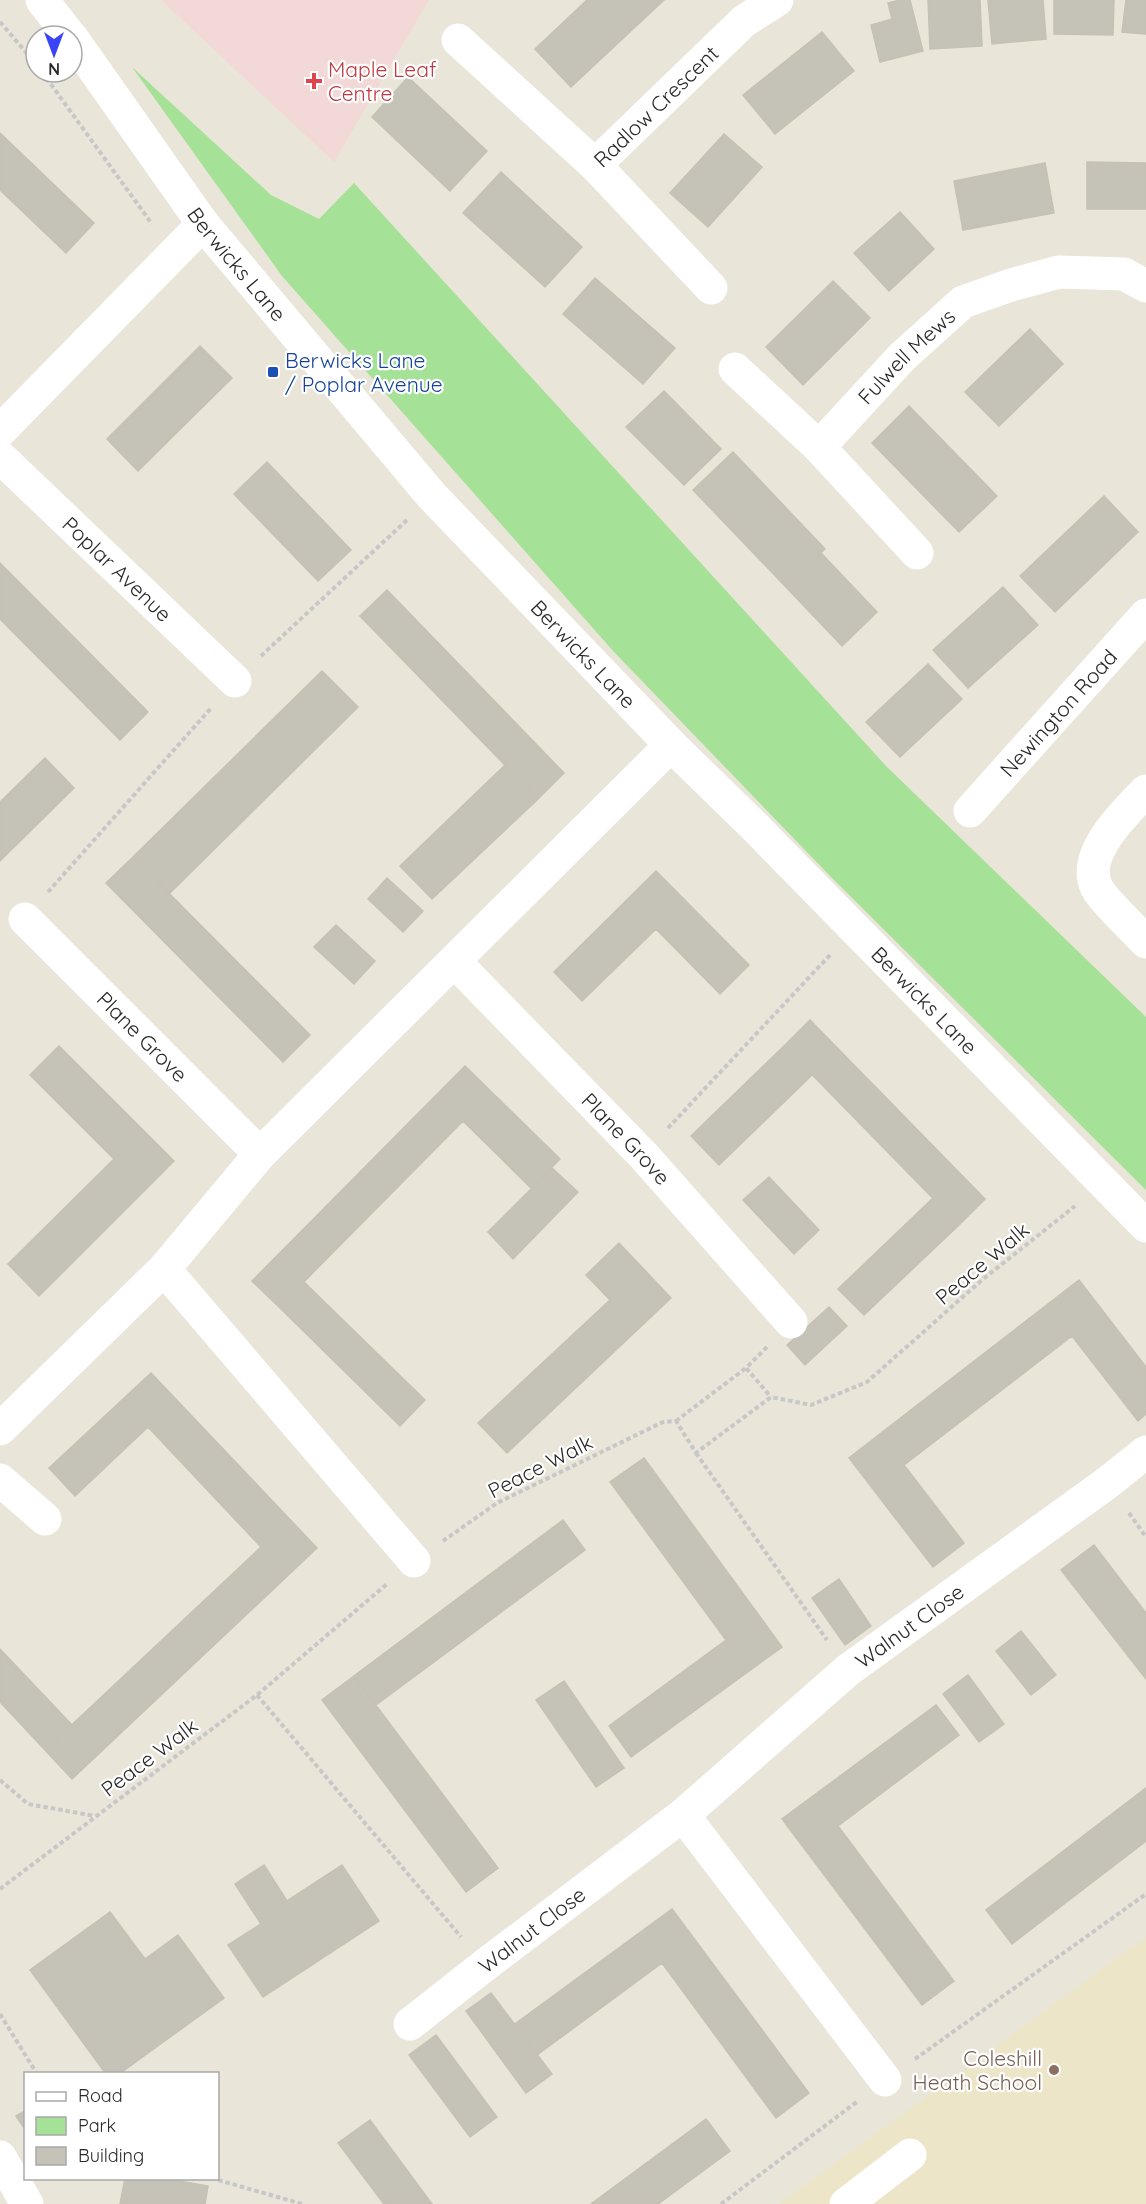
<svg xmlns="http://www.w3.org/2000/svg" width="1146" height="2204" viewBox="0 0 1146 2204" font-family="Quicksand,sans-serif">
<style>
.education{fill:#ece5c8}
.medical{fill:#f2d8d6}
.green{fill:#a5e196}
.building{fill:#c5c3b8;stroke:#c5c1b3;stroke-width:1.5}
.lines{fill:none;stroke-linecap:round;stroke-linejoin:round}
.path{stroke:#c7c7c7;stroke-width:4;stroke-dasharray:4.5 3;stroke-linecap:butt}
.minor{stroke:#fff;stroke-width:33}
.health-dot{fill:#e0444e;stroke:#fff;stroke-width:2}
.transit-dot{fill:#1a4fb4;stroke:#fff;stroke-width:2}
.education-dot{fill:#8d6e63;stroke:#fff;stroke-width:2}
.labels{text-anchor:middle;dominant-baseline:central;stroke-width:4.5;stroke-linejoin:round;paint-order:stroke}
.health-label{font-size:21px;fill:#be3a42;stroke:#fff;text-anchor:start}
.street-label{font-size:21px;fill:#282828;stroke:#fff}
.transit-label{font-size:21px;fill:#164399;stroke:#fff;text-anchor:start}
.education-label{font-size:21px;fill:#785e54;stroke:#fff;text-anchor:end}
</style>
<rect width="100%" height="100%" fill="#eae5d9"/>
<!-- education -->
<path class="education" d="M1146 1937V2204H779Z"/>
<!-- medical -->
<path class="medical" d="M161 0H429L334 162Z"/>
<!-- green -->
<path class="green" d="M132 67 271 195 319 219 354 183 887 767 1146 1017V1190L832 878 614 652 282 276Z"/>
<!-- building -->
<path class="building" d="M587 0H664L571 87 535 49Z
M900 0H910L923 51 880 62 871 25 892 19 888 3Z
M928 0H980L982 46 930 49Z
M988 0H1043L1046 39 992 44Z
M1054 0H1114L1113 35 1054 34Z
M1126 0H1146V34L1122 32Z
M822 32 854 71 775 134 743 95Z
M408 77 487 151 450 191 372 117Z
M0 133 94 223 66 253 0 190Z
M724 134 762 167 708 227 670 193Z
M1087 162 1146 163V209H1087Z
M1045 163 1054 213 963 230 954 181Z
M501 172 582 247 545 287 463 213Z
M900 212 934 249 889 291 854 253Z
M595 278 675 348 643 384 563 314Z
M833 281 870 318 803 385 766 347Z
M1030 329 1063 364 999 426 965 392Z
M200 346 232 378 138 471 107 439Z
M664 391 721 449 684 485 626 427Z
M909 406 997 496 959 532 872 443Z
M733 452 825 549 785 586 693 490Z
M267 462 351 550 318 581 234 494Z
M1104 496 1138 532 1055 612 1020 576Z
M821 553 877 612 842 646 785 586Z
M0 563 148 712 120 740 0 619Z
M1003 587 1038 625 968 688 933 650Z
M387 590 564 773 538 799 360 616Z
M928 664 962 699 900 757 866 722Z
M322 671 358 707 170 893 133 857Z
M45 758 74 788 0 861V802Z
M504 766 538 799 432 899 400 866Z
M133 857 310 1035 283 1062 106 883Z
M656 871 749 965 720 994 656 929 582 1001 554 972Z
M387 878 423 911 403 932 368 899Z
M336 925 375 961 354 984 314 947Z
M810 1020 985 1199 959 1225 784 1046Z
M59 1046 174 1161 39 1296 8 1264 114 1159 30 1075Z
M784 1046 812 1075 719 1165 691 1136Z
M465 1066 560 1159 531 1188 463 1121 279 1307 252 1281Z
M552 1168 578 1192 513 1259 488 1232Z
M769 1177 819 1230 794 1254 743 1200Z
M933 1198 959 1225 864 1315 838 1289Z
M619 1243 671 1298 507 1453 478 1423 610 1300 586 1275Z
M1079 1280 1146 1367V1414L1138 1421 1072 1336 904 1465 964 1543 933 1567 849 1458Z
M304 1282 425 1400 400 1426 279 1307Z
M829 1307 847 1326 805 1365 787 1345Z
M151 1373 317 1548 72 1779 45 1750 261 1547 148 1427 75 1496 49 1468Z
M644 1458 782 1647 631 1757 609 1726 726 1640 610 1482Z
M563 1520 585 1550 376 1705 354 1676Z
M1094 1545 1146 1613V1679L1061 1570Z
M839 1579 871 1626 845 1645 812 1598Z
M1021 1631 1056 1675 1031 1695 996 1651Z
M0 1649 72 1725 45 1750 0 1702Z
M968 1675 1004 1724 979 1742 943 1694Z
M354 1676 498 1868 466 1892 322 1700Z
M564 1681 624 1768 596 1787 536 1700Z
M936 1705 959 1735 838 1826 954 1981 922 2005 782 1819Z
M1146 1788V1841L1012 1944 986 1910Z
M264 1865 287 1901 342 1865 379 1921 263 1997 228 1945 261 1924 235 1884Z
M672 1909 809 2093 776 2118 662 1963 537 2055 515 2024Z
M110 1912 145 1959 178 1935 224 1998 119 2074H106L30 1970Z
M491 1993 552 2074 526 2093 466 2011Z
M436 2035 497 2117 470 2137 409 2055Z
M26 2110V2131L16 2116Z
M706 2119 730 2151 658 2204H591Z
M370 2120 432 2204H384L338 2143Z
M125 2178H163L208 2186 205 2204H120Z"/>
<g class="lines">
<!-- path -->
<path class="path" d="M0 22 36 64
M42 72 152 224
M261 656 407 520
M48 892 212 707
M668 1128 831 954
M767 1347 746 1368 771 1397
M676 1421 746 1368
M696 1453 827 1640
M1129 1513 1146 1537
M443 1541 497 1503 663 1422 676 1421 696 1453 771 1397 811 1405 867 1382 982 1280 1075 1206
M257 1695 461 1937
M0 1780 28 1804 95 1816
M0 1889 257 1695 387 1584
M0 2014 37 2074
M915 2059 1146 1894
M211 2178 302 2204
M721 2204 858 2101"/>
<!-- minor -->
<g class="minor">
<path d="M42 0 70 36"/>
<path id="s1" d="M72 38 203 224 432 496 671 745 755 827 1146 1226"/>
<path id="s2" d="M458 40 595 165 744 21 777 0"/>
<path d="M595 165 711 288"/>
<path d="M735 369 819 447 917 553"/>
<path d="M0 431 203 224"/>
<path id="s3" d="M819 447 902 357 963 302 1011 285 1059 272 1124 274 1146 286"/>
<path id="s4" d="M0 457 235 681"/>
<path d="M1146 791C1125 813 1078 856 1098 890 1107 904 1133 928 1146 942"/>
<path id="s5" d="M970 811 1146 615"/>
<path id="s6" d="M25 919 260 1154"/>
<path id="s7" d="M455 962 643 1155 791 1322"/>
<path d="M164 1269 414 1561"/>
<path d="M0 1429 164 1269 260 1154 671 745"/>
<path d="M0 1480 45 1519"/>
<path d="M683 1815 885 2080"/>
<path id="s8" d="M410 2024 485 1965 683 1815 848 1670 1107 1483 1146 1452"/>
<path d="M0 2157 27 2204"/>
<path d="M846 2204 910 2155"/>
</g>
</g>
<!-- markers -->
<path class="health-dot" d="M311 72h6v6h6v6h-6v6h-6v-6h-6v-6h6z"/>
<rect class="transit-dot" x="267" y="366" width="12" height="12" rx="3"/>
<circle class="education-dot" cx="1054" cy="2070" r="6"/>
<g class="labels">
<!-- health labels -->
<g class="health-label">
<text x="328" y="69">Maple Leaf<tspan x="328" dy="24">Centre</tspan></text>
</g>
<!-- street labels -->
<g class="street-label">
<text stroke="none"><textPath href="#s2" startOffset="270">Radlow Crescent</textPath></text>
<text stroke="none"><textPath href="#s1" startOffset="280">Berwicks Lane</textPath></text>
<text stroke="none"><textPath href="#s3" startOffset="126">Fulwell Mews</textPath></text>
<text stroke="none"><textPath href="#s4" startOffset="162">Poplar Avenue</textPath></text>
<text stroke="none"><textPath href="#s1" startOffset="802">Berwicks Lane</textPath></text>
<text stroke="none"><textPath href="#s5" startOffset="132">Newington Road</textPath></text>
<text stroke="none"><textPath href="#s1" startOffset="1288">Berwicks Lane</textPath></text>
<text stroke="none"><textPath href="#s6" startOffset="166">Plane Grove</textPath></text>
<text stroke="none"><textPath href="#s7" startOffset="246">Plane Grove</textPath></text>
<text transform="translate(982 1263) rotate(-40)">Peace Walk</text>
<text transform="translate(540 1466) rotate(-27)">Peace Walk</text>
<text stroke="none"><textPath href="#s8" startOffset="639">Walnut Close</textPath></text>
<text transform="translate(149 1757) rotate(-37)">Peace Walk</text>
<text stroke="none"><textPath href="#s8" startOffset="154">Walnut Close</textPath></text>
</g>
<!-- transit labels -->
<g class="transit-label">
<text x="285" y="360">Berwicks Lane<tspan x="285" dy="24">/ Poplar Avenue</tspan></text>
</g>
<!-- education labels -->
<g class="education-label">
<text x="1042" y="2058">Coleshill<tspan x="1042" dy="24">Heath School</tspan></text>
</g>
</g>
<!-- legend -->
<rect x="24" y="2072" width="195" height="108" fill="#ffffff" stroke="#a9a9a9" stroke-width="1.5"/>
<rect x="36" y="2092" width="30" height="9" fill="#ffffff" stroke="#a9a9a9" stroke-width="1.5"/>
<text x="78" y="2102" font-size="18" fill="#282828">Road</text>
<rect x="36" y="2117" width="30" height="18" fill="#a5e196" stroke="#a9a9a9" stroke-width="1.5"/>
<text x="78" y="2132" font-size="18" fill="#282828">Park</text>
<rect x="36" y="2147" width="30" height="18" fill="#c5c3b8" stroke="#a9a9a9" stroke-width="1.5"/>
<text x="78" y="2162" font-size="18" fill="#282828">Building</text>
<!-- north arrow -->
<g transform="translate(54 54) rotate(180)"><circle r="28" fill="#ffffff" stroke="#a9a9a9" stroke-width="1.5"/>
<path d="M0-4.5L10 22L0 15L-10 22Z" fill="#3944f7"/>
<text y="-9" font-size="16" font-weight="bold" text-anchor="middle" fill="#282828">N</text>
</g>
</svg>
